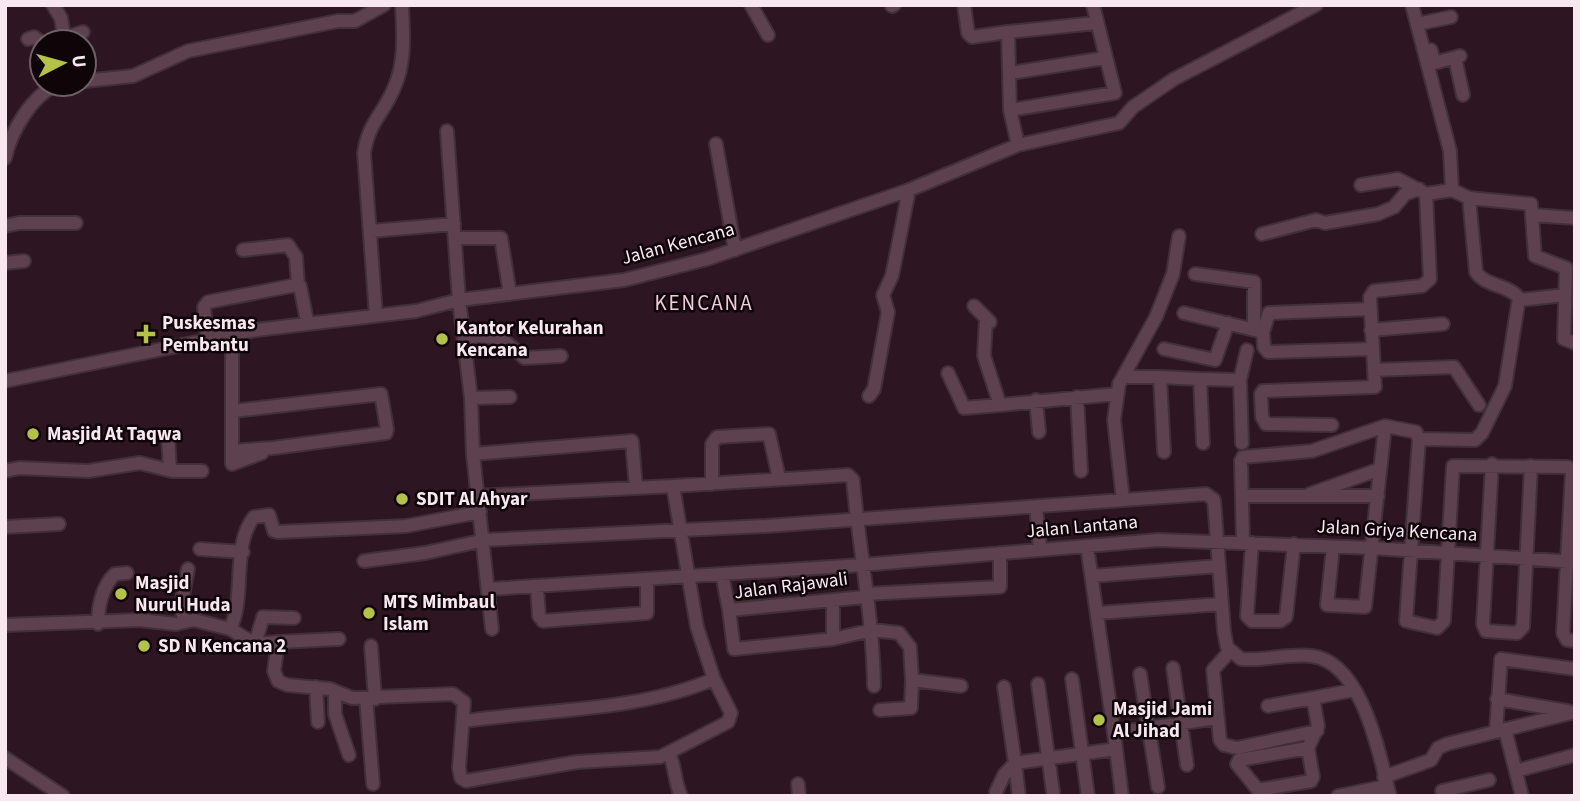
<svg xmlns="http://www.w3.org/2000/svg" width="1580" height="801" viewBox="0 0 1580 801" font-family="'Source Sans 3',sans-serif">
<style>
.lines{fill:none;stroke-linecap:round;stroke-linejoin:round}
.minor-casing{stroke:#423038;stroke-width:16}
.minor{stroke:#5d414e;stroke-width:12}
.poi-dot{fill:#b5c249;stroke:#0f0509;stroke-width:2.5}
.labels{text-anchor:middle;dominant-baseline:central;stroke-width:5;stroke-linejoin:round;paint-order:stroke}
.street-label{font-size:19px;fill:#f9e7ef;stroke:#0f0509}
.poi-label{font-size:19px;font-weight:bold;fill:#f9e7ef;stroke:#0f0509;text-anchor:start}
.neighbourhood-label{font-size:21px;letter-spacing:2px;fill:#edcbda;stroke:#0f0509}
</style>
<rect width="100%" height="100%" fill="#2d1521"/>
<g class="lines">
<defs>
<path id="minor" d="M53 5 61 18 64 36
M751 5 768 35
M964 5 968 33 972 37 1008 32 1010 110 1018 145
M1412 5 1450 151 1452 190
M892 6 894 5
M1417 24 1451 17
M1008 32 1096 23
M28 39 34 37 42 43
M52 42 83 32
M1431 50 1434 63 1460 56
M1455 58 1463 95
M1010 73 1105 58
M84 81 133 76 188 51 338 21H355L384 5
M1010 110 1115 93 1093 5
M447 131 459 300 471 398 473 454 492 629
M716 144 735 250
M5 158C11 131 32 95 58 84
M1361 185 1398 179 1423 192
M1532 215 1575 218
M5 226 19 223H76
M371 231 454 224
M1262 234 1316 220 1325 223 1378 214 1394 207 1405 194 1419 189
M456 238H501L510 294
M243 250 288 245 296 257 298 285
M5 263 24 261
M1195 274 1254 282V330
M1519 300 1565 295
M974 306 990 322
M1370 309 1269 313 1263 332 1264 347 1268 352 1372 349
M1184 313 1259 331
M376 316 364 153C369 121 383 115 394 88 406 62 403 33 402 5
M986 319 984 356 1000 405 1117 394
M1371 330 1443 324
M232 334V464L262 453
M465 338 481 336 502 339 525 358 561 356
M207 339 204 307 208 302 296 285 300 286 307 321
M1164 349 1215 360 1228 323
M1374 370 1454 367 1479 405
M948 373 964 408 1000 405
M1123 377H1160L1164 452
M1160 377 1200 379 1203 443
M1200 379 1240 380 1242 443
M1240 380 1247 350
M5 381 256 330 416 311 459 300 624 280 707 259 909 190 1018 145 1119 123 1133 107 1174 79 1316 5
M869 396 874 389 888 312 883 295 892 276 909 190
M1077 397 1081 471
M471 398 510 397
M1036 400 1039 432
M1332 425 1266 424 1262 417 1261 394 1263 391 1375 387 1370 297 1374 291 1422 286 1430 279 1426 194 1452 190 1469 198 1531 204 1535 256 1566 268 1564 339 1575 343
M168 437 170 470
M1419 439 1406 621 1437 628 1444 621 1453 466 1568 467 1572 472 1563 633 1567 640 1575 641
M1419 439 1475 440 1482 433 1505 386 1519 298C1508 284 1486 287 1476 272L1469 198
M232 451 273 448 386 433 387 429 381 394 233 411
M473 454 632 441 636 488
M1492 464 1483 624 1486 631 1517 633 1523 627 1531 466
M5 471 19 468 88 471 140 463 172 471H202
M712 484V444L717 437 769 434 779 478
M673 486 848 475 853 480C859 548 873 617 874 686
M1310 494 1380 469
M1242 496H1378
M1123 500 1114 420 1119 384 1156 317 1173 274 1179 236
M1036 507 1040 550
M5 527 59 524
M1243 542 1241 461 1243 457 1312 451 1385 426 1416 432 1419 439
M1252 543 1247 616 1252 621H1280L1286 617 1294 544
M1087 546 1114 733
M1333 547 1327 605 1365 607 1385 426
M200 549 243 552
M364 561 425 553 485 540 766 526 1206 494 1214 500 1224 631 1227 647 1241 659C1265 661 1289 653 1312 656 1363 663 1379 754 1390 796
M722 574 729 610
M1092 576 1219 566
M537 587 539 616 543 621 647 613V579
M489 589 862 565 1158 540 1373 548 1575 562
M865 594 1000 587V553
M865 597 729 610 734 649 833 639 872 630 899 633 910 647 912 680 961 686
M833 600V639
M1098 613 1221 604
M184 622 181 606 188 569
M98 624C98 607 102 586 115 574L127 573
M5 625 139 620 176 624 194 620 230 629 255 644 278 642 274 671 278 681 287 685 330 689 352 698 453 694 464 702 459 768 461 778 466 781 577 762 660 757 728 722 731 713 714 679 697 627 673 486 478 496
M230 629C246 599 231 545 254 517L269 515 274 531 278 532 406 526 480 512
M278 642 339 639
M255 644 263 617 294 618
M371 646 375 699
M1230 651 1213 670 1220 740 1224 745 1237 748 1317 731
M1173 668 1187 765
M1140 674 1158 787
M1072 679 1088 796
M1038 684 1053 792
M316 687 318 722
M1004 687 1015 763 1116 749
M335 692V714L349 755
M366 698 373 784
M1497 699 1567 711
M1268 706 1313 698
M880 710 911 708 912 680
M464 721C547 709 636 712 714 679
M1505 729 1522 796
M1496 731 1501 659 1575 669
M1308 748 1239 760 1237 764 1258 790 1311 781 1313 777 1308 748 1318 726 1313 698 1354 690
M669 753C676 768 674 781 681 796
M5 758 63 796
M1015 763 1019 796
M1516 771 1575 755
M1384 777 1431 760 1438 748 1447 744 1575 712
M798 784 799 796
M1442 791 1489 780
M996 792 1004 775 1015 763
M1122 796 1114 733 1217 718
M1338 796 1387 786"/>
</defs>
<!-- minor casing -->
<use href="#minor" class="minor-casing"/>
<!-- minor -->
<use href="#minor" class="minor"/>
</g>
<!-- markers -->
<g class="poi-dot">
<path d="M142.5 323.5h7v7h7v7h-7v7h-7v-7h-7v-7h7z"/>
<circle cx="442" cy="339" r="7"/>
<circle cx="33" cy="434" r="7"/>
<circle cx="402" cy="499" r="7"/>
<circle cx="121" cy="594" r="7"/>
<circle cx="369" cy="613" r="7"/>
<circle cx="144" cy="646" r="7"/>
<circle cx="1099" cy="720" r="7"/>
</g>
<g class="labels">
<!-- street labels -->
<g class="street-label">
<text transform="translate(678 244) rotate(-15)">Jalan Kencana</text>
<text transform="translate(1082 527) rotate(-5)">Jalan Lantana</text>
<text transform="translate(1397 531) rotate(3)">Jalan Griya Kencana</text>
<text transform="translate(791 586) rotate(-7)">Jalan Rajawali</text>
</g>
<!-- poi labels -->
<g class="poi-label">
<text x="162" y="323">Puskesmas<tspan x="162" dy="22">Pembantu</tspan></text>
<text x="456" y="328">Kantor Kelurahan<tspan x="456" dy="22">Kencana</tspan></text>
<text x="47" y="434">Masjid At Taqwa</text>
<text x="416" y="499">SDIT Al Ahyar</text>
<text x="135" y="583">Masjid<tspan x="135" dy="22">Nurul Huda</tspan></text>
<text x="383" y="602">MTS Mimbaul<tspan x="383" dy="22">Islam</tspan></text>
<text x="158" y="646">SD N Kencana 2</text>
<text x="1113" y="709">Masjid Jami<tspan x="1113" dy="22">Al Jihad</tspan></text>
</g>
<!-- neighbourhood labels -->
<g class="neighbourhood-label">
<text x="704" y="303">KENCANA</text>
</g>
</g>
<!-- border -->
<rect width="1580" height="801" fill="none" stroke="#f9e7ef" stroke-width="14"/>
<!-- north arrow -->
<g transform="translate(63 63) rotate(84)"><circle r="33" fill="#0f0509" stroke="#6d5f65" stroke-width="2"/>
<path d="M0-5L12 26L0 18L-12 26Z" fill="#b5c249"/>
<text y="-10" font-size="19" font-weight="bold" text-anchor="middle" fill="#f9e7ef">U</text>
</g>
</svg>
